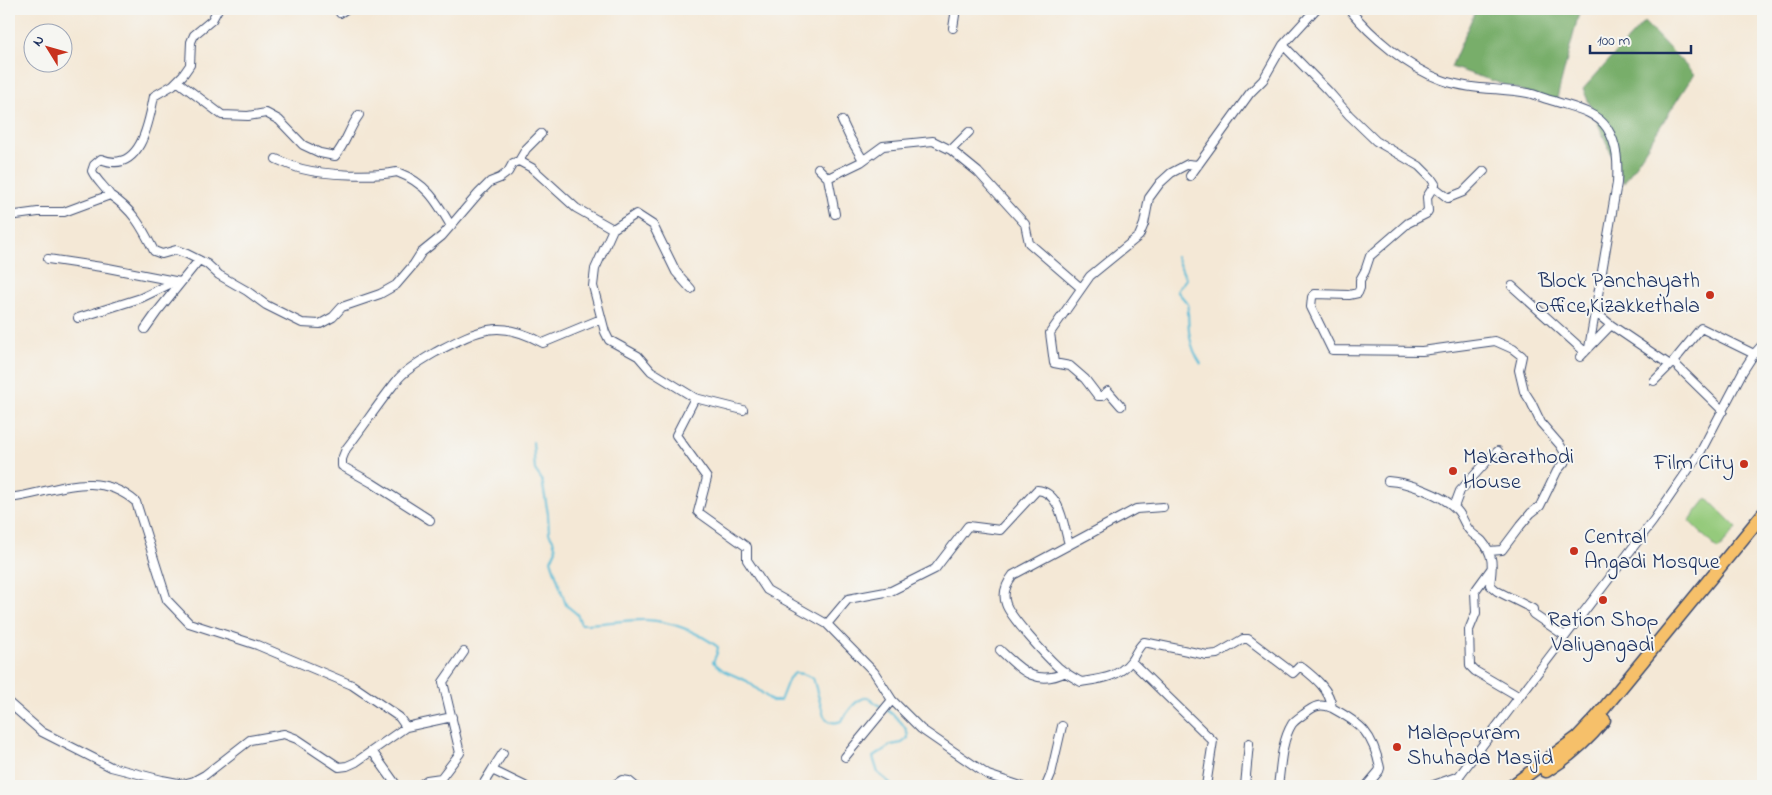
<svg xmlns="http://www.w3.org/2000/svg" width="1772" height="795" viewBox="0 0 1772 795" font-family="'Indie Flower',sans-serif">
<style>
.green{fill:#95ca7b;stroke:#587c6c}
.forest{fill:#78ae6b;stroke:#4a6e64}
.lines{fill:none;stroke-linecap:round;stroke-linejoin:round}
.stream{stroke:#5bbdd9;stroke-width:2}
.minor-casing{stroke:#3c4b70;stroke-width:10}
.primary-casing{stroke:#3c4b70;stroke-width:15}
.minor{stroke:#fff;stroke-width:8}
.primary{stroke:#f6c06b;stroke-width:12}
.poi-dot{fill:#c8321e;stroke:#f6f6f2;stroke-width:2}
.labels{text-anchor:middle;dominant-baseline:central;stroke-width:4;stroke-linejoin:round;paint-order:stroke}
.poi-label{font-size:22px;fill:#1b2f5e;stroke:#f6f6f2;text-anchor:start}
</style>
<rect width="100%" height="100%" fill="#f6f6f2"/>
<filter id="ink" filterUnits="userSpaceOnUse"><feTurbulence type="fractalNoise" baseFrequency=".02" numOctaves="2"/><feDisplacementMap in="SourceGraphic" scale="10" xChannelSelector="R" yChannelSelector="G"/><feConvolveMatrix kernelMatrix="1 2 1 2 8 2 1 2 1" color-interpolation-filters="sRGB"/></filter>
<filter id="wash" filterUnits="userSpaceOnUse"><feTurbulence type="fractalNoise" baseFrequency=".0096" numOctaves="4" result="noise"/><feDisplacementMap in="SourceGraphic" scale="20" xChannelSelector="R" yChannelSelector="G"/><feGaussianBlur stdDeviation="1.12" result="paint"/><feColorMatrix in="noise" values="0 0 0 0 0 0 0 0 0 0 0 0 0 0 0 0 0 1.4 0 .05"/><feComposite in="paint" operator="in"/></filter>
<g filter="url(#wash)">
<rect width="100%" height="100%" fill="#f4e8d6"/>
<!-- green -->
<path class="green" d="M1707 498 1737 528 1718 550 1689 521Z"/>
<!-- forest -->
<path class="forest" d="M1476 9H1580L1556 102 1451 67Z
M1644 22 1694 74 1624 183 1583 89Z"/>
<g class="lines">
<!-- stream -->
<path class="stream" d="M1176 257 1186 279 1177 291 1188 304C1188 326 1188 345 1201 364
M533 442 535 470 542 480 548 514 549 533 553 540 556 549 551 560 566 605 577 614 581 624C603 624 625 619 646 620 671 621 698 632 718 647L717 653 713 662 724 671 747 681 772 701H780L789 678 795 673 803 674 813 678 824 716C828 722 834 724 841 721 849 711 854 700 867 697L883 708
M887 710C896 717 908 726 908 738L902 743 891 745 873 757 878 773 890 783 891 786"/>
</g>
</g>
<g filter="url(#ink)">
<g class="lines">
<defs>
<path id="minor" d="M1349 9C1371 36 1408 68 1442 80 1469 90 1500 88 1528 93 1537 95 1545 99 1554 101 1571 107 1596 111 1607 128 1618 145 1618 164 1617 183L1589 348
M340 13 346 9
M953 28 955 15 954 9
M1283 45 1328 91 1349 115 1376 141 1419 166 1431 178 1435 184 1427 197 1428 211 1426 214 1408 223 1370 256 1365 271 1360 280V288L1358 293 1349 295 1315 294 1312 297 1311 307 1332 350 1422 351 1495 341 1513 349 1522 356 1519 370 1524 391 1531 402 1541 423 1560 445 1568 458 1557 471 1540 506 1531 513 1520 526 1502 550 1489 551
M177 81 222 115 248 116 266 113 279 120 303 145 320 153 335 156C346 144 349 128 359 115
M842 121 850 138 863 160
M951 150 969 132
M276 159C285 163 294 167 302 169 325 175 374 177 397 172 426 183 436 200 451 226
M519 161 526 149 541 134
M818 168 828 178 861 162 883 146 933 141 951 150 978 172 1025 224 1029 243 1081 288
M1190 176 1250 93 1263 80 1283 45 1316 9
M828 178 835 214
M1434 187 1448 198 1463 192 1484 171
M110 195C104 186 96 180 92 171L94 165 101 159C140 175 149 123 154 96L173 85 183 75 190 65 191 42 194 35 212 20 218 9
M9 214 16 215 38 212H64L110 195C133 210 142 227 154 251L162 254 176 250 187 254 207 264 219 275 247 291 266 305 302 323 320 324 333 317 342 307 380 294 396 285 414 264 421 253 442 236 478 194 490 182 500 178 508 172 513 163 519 161 532 168 576 208 613 229 595 269 593 286 605 332 609 340 638 356 651 371 695 398
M613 229 636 214 653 225 676 272 691 289
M48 259 108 268 180 282
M1512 286 1585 352
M1595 312 1611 325
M78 318 141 298 174 282
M145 329 157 312 199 260
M1580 357 1611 325 1670 365
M1673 362 1723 411
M1654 381 1673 362 1701 328 1754 354
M1121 406 1108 391 1102 396H1098L1085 379 1070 366 1054 363 1050 333 1090 276 1139 236 1144 224 1149 198 1160 183 1171 173 1188 164 1198 165
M743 410 695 398 676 435 707 478 698 512 747 547V560L767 590 827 624 874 672 892 700 921 729 988 775 1021 786
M1388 481C1407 482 1443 495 1456 509 1463 516 1464 525 1470 531 1473 535 1479 538 1482 541 1495 556 1492 568 1490 585L1497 591 1533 609V614L1565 636
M9 498C54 493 95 467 136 502L167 600 189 623 257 645 352 685 399 717 406 727 452 717
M1163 507 1136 509 1013 575C1006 584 1002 593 1006 604 1010 617 1047 657 1058 667 1065 673 1074 678 1081 682 1100 679 1118 678 1131 661 1136 654 1137 648 1144 642L1207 655 1217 654 1243 639H1248L1293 673 1300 666C1314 677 1330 689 1332 708 1362 724 1373 734 1380 768L1379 771 1368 784 1369 786
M1454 507 1460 491 1489 459 1498 451
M430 520 372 483 342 466V459L346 449C364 426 380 401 399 378 408 368 424 359 436 352 478 330 498 318 543 343L601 319
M1491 569 1475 591 1476 613 1469 630 1470 666 1475 671 1518 696
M827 624 848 599 891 591 935 569 968 526 1000 530 1037 490C1061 492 1063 525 1069 544
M1000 650C1021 670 1036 687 1066 672
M1131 661 1213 741 1206 786
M9 703 42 732 111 767 162 780 183 784 194 781 205 775 250 740 284 734 297 739 339 767 347 766 356 762 406 727
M372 751 397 786
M845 757 892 700
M492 770 503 753
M419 786 427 780 441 778 460 753 443 682 464 652
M482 786 492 770 525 786
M613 786 622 780 629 781 635 786
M1046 786 1051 774 1062 726
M1245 786 1249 743
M1278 786C1281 766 1281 742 1292 724 1295 720 1300 717 1304 714 1314 706 1320 703 1332 708
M1431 786 1459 776
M1460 786 1459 776 1653 521 1701 451 1743 371 1754 354 1763 344"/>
<path id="primary" d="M1546 771C1569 757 1587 741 1604 720
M1512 786 1578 737 1596 718 1763 514"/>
</defs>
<!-- minor casing -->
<use href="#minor" class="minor-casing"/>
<!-- primary casing -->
<use href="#primary" class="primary-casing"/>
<!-- minor -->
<use href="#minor" class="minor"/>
<!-- primary -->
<use href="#primary" class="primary"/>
</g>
</g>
<!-- markers -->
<g class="poi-dot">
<circle cx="1710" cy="295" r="5"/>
<circle cx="1744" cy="464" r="5"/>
<circle cx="1453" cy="471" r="5"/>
<circle cx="1574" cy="551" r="5"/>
<circle cx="1603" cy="600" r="5"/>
<circle cx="1397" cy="747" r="5"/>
</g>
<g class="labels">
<!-- poi labels -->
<g class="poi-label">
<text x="1700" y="282" text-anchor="end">Block Panchayath<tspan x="1700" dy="25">Office,Kizakkethala</tspan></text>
<text x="1463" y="458">Makarathodi<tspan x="1463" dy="25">House</tspan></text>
<text x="1734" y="464" text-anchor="end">Film City</text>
<text x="1584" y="538">Central<tspan x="1584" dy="25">Angadi Mosque</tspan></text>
<text x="1603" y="621" text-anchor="middle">Ration Shop<tspan x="1603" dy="25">Valiyangadi</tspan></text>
<text x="1407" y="734">Malappuram<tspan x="1407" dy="25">Shuhada Masjid</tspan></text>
</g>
</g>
<!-- margin -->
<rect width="1772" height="795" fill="none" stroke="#f6f6f2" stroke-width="30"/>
<!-- north arrow -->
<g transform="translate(48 48) rotate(307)"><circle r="24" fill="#f6f6f2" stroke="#9ea6b7"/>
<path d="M0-4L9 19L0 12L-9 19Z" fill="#c8321e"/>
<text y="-8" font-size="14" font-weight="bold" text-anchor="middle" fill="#1b2f5e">N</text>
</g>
<!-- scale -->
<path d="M1590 45v8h101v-8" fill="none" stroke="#1b2f5e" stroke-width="2.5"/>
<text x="1597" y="45" font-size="15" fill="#1b2f5e" stroke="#f6f6f2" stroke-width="4" paint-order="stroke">100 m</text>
</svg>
